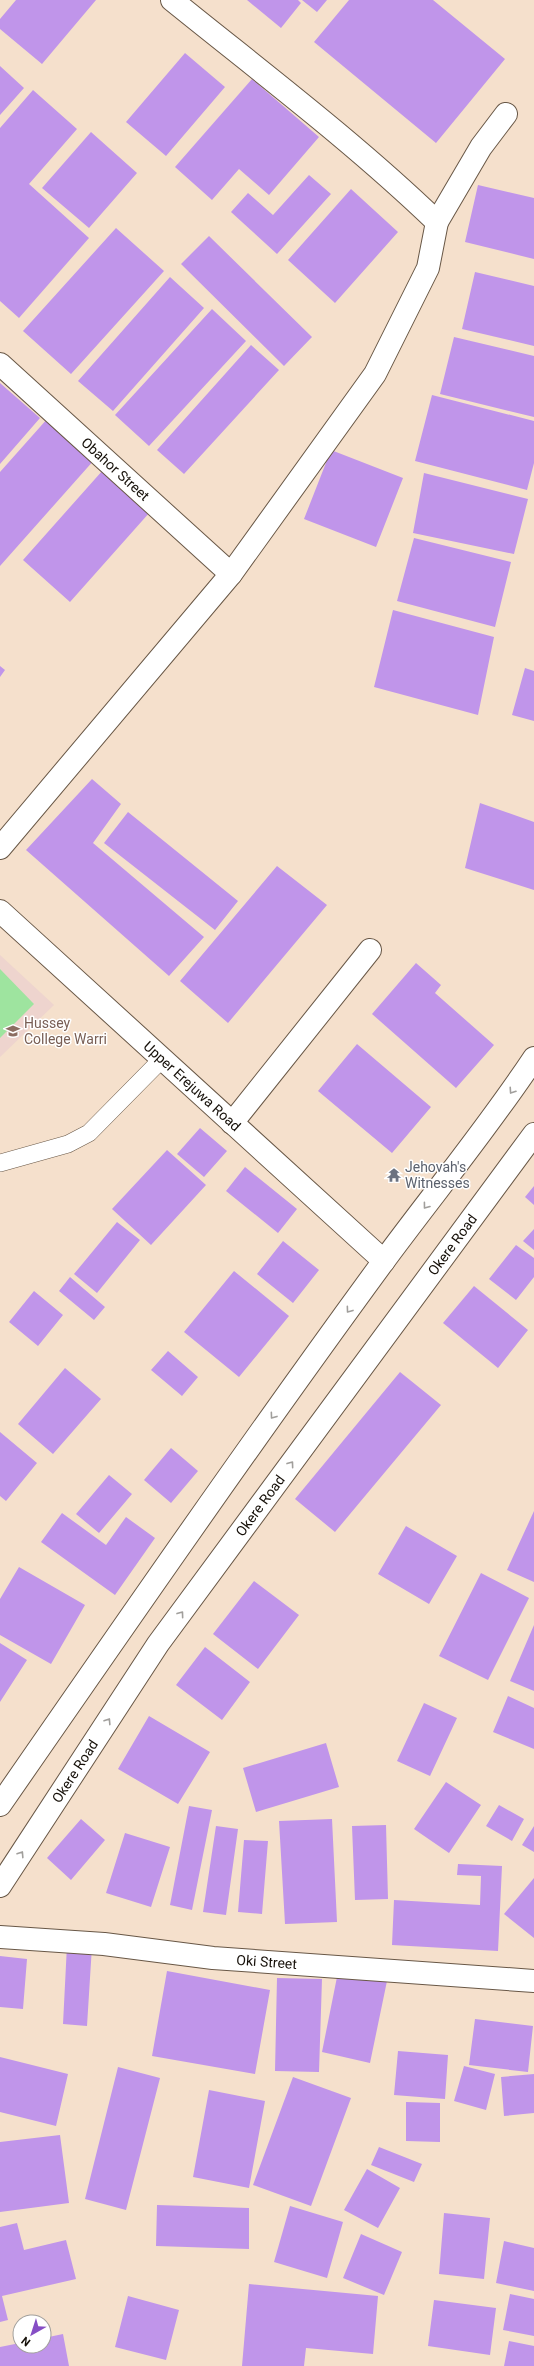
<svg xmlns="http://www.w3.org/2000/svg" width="534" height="2366" viewBox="0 0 534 2366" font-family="Roboto,sans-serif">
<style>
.education{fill:#eed4ce}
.green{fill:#9ee49f}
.building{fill:#c095ea}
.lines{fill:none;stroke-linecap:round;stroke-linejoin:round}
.lane-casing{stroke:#685746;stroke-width:18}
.street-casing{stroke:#685746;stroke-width:24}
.secondary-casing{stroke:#685746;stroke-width:24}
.lane{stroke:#fff;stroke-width:17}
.street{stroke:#fff;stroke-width:22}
.secondary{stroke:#fff;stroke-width:22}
.oneway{stroke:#a19f9c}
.labels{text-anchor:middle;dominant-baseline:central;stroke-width:3;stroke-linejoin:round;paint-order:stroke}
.street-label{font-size:14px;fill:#150f08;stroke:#fff}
.education-label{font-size:14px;fill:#785e54;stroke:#fff;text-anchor:start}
.worship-label{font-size:14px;fill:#5b616d;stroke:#fff;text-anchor:start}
</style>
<rect width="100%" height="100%" fill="#f5e0cc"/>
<!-- education -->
<path class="education" d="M0 955 54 1005 0 1057Z"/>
<!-- green -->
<path class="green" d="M0 969 34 1004 0 1038Z"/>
<!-- building -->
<path class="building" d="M16 0H96L42 64 0 29V19Z
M247 0H298L301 3 281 28Z
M302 0H327L317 12Z
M349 0H433L505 59 436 143 314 42Z
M185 53 225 87 166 156 126 122Z
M0 66 24 88 0 115Z
M252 79 319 137 269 195 239 169 212 200 175 167Z
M33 90 77 129 29 184 89 238 19 318 0 301V128Z
M91 132 137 173 89 228 42 188Z
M309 175 331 194 277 254 231 212 248 193 273 215Z
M478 185 534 198V259L465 242Z
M351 189 398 232 335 303 288 260Z
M116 228 164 271 71 374 23 331Z
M209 236 312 337 284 366 181 264Z
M475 272 534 286V346L462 329Z
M170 277 204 308 113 411 78 381Z
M212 309 246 341 149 446 115 415Z
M454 337 534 356V417L440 394Z
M251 345 279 370 184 474 157 450Z
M0 383 40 418 0 464Z
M432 395 534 421V463L527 490 415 461Z
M48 418 95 459 0 566V472Z
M331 450 403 478 376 547 304 519Z
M103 470 150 512 70 602 23 560Z
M424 473 528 499 514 554 413 533Z
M414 538 511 562 495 627 397 601Z
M393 610 494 637 478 715 374 687Z
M0 666 5 670 0 677Z
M525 668 534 671V721L512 715Z
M92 779 121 804 93 843 204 937 169 976 26 850Z
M480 803 534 822V890L465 868Z
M128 812 238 901 215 930 104 843Z
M277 866 327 905 228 1023 180 981Z
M416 963 441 985 435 993 494 1045 456 1088 372 1014Z
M357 1044 431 1107 392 1153 318 1091Z
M200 1128 227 1151 204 1177 177 1154Z
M167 1150 206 1185 151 1245 112 1209Z
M245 1167 297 1209 278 1233 226 1191Z
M534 1186V1205L525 1197Z
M117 1222 140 1240 97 1293 74 1274Z
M534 1229V1250L523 1241Z
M283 1241 319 1270 293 1303 257 1274Z
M516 1245 534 1258V1277L516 1300 489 1279Z
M234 1271 289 1316 239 1377 184 1332Z
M70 1277 105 1307 94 1320 59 1291Z
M474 1286 528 1330 498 1368 443 1323Z
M34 1291 63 1315 38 1346 9 1322Z
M168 1351 198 1377 182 1396 151 1370Z
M65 1368 101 1399 53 1454 18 1424Z
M400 1372 441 1405 335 1532 295 1499Z
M0 1432 37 1463 6 1501 0 1496Z
M171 1448 198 1471 171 1503 144 1480Z
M109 1475 132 1494 99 1533 76 1514Z
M534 1511V1582L507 1570Z
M62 1513 106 1545 126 1517 155 1538 115 1595 41 1542Z
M406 1526 457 1556 429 1604 378 1574Z
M19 1567 85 1605 51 1664 0 1635V1599Z
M481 1573 529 1598 488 1680 439 1656Z
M254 1581 299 1615 258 1669 213 1634Z
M534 1625V1691L510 1681Z
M0 1643 27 1660 0 1702Z
M205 1647 250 1682 222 1720 176 1685Z
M508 1696 534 1708V1749L493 1732Z
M424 1703 457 1718 430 1776 397 1761Z
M149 1716 210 1752 178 1804 118 1769Z
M326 1743 339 1787 256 1812 243 1768Z
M446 1782 481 1805 449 1853 414 1829Z
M499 1805 524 1819 512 1841 486 1826Z
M189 1806 212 1810 192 1910 170 1905Z
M81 1819 105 1840 71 1880 47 1858Z
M332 1819 337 1922 285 1924 279 1821Z
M386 1825 388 1899 355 1900 352 1826Z
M216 1826 238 1829 226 1915 203 1912Z
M534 1826V1852L522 1845Z
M125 1833 170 1847 151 1907 106 1893Z
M244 1840 268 1841 262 1914 238 1912Z
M458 1864 502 1866 498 1951 392 1945 394 1900 480 1905 481 1876 457 1875Z
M534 1878V1938L504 1914Z
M67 1945 92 1946 87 2026 63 2024Z
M0 1956 27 1959 23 2009 0 2007Z
M167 1971 270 1990 255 2074 152 2056Z
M338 1972 387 1981 370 2063 322 2052Z
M277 1978 322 1979 319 2072 275 2071Z
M475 2019 533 2026 528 2072 469 2065Z
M398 2051 448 2055 445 2099 394 2095Z
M0 2057 68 2074 56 2126 0 2112Z
M464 2066 495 2074 486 2110 454 2101Z
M118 2067 160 2078 126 2210 85 2199Z
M534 2074V2113L504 2116 501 2077Z
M293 2077 351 2098 311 2206 253 2185Z
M209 2090 265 2101 249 2188 193 2177Z
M406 2102 440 2103V2142L406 2141Z
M60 2135 69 2203 0 2212V2142Z
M379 2147 422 2164 414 2182 371 2165Z
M367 2169 400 2188 378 2228 344 2210Z
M157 2205 249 2208V2249L156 2246Z
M290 2206 343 2222 327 2278 274 2262Z
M444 2213 490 2218 484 2279 439 2274Z
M17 2223 24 2250 66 2240 76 2279 2 2296 8 2320 0 2322V2227Z
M361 2234 402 2252 384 2295 343 2278Z
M504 2241 534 2248V2291L496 2283Z
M249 2284 378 2296 373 2354 306 2348 304 2366H242Z
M510 2294 534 2299V2336L503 2330Z
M128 2296 179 2310 166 2360 115 2347Z
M434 2300 496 2308 490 2355 428 2346Z
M63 2334 69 2366H0V2347L20 2343V2346H44V2338Z
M509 2341 534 2346V2366H504Z"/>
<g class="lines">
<defs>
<path id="lane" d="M0 1163 68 1144 89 1133 162 1059"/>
<g id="street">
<path d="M437 222 481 147 506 114"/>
<path id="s1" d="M0 364 231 574"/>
<path d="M0 848 231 574 375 374 428 268 437 222C354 142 261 72 172 0"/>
<path d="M232 1123 370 950"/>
<path id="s2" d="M0 1937 104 1944 213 1958 534 1981"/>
</g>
<g id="secondary">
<path id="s3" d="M0 911 384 1261"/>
<path d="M0 1805C126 1623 252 1441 383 1262 433 1194 487 1129 534 1058"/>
<path id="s4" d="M0 1886 158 1644 534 1134"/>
</g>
</defs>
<!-- lane casing -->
<use href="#lane" class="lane-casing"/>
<!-- street casing -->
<use href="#street" class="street-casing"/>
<!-- secondary casing -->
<use href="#secondary" class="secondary-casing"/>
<!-- lane -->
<use href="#lane" class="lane"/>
<!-- street -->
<use href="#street" class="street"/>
<!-- secondary -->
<use href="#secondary" class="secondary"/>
</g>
<!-- one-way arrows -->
<defs><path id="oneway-chevron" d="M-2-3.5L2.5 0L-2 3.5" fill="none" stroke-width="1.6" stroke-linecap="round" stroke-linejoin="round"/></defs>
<g class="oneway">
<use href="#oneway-chevron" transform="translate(512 1091) rotate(124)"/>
<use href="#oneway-chevron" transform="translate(426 1206) rotate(127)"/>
<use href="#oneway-chevron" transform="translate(349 1310) rotate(126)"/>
<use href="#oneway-chevron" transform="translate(273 1416) rotate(126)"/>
<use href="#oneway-chevron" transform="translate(291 1464) rotate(-54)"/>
<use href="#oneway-chevron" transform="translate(181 1614) rotate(-54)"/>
<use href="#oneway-chevron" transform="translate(108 1721) rotate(-57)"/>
<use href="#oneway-chevron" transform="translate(21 1854) rotate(-57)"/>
</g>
<!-- icons -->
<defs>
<symbol id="university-bare" viewBox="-9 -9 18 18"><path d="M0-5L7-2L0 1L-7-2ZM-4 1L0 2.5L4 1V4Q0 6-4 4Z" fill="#8d6e63" stroke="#fff" stroke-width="2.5" paint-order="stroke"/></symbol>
<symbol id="temple-bare" viewBox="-9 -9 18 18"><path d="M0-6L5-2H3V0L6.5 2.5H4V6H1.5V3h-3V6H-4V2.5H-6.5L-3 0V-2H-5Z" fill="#6b7280" stroke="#fff" stroke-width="2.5" paint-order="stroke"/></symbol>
</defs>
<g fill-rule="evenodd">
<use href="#university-bare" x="3" y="1021" width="20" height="20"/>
<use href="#temple-bare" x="384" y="1165" width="20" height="20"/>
</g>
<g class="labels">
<!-- street labels -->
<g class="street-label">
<text stroke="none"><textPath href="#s1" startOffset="156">Obahor Street</textPath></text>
<text stroke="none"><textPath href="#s3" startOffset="260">Upper Erejuwa Road</textPath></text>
<text stroke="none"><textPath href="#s4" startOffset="785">Okere Road</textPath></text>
<text stroke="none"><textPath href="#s4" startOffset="461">Okere Road</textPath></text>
<text stroke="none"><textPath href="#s4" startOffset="137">Okere Road</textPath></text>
<text stroke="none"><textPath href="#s2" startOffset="268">Oki Street</textPath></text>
</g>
<!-- education labels -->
<g class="education-label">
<text x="24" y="1023">Hussey<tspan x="24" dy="16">College Warri</tspan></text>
</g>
<!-- worship labels -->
<g class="worship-label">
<text x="405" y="1167">Jehovah's<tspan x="405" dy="16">Witnesses</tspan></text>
</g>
</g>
<!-- north arrow -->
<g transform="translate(32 2334) rotate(219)"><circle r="19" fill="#ffffff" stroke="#a19f9c"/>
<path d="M0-3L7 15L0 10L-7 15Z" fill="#864ec5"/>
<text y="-6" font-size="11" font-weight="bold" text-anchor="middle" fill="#150f08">N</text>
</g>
</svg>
